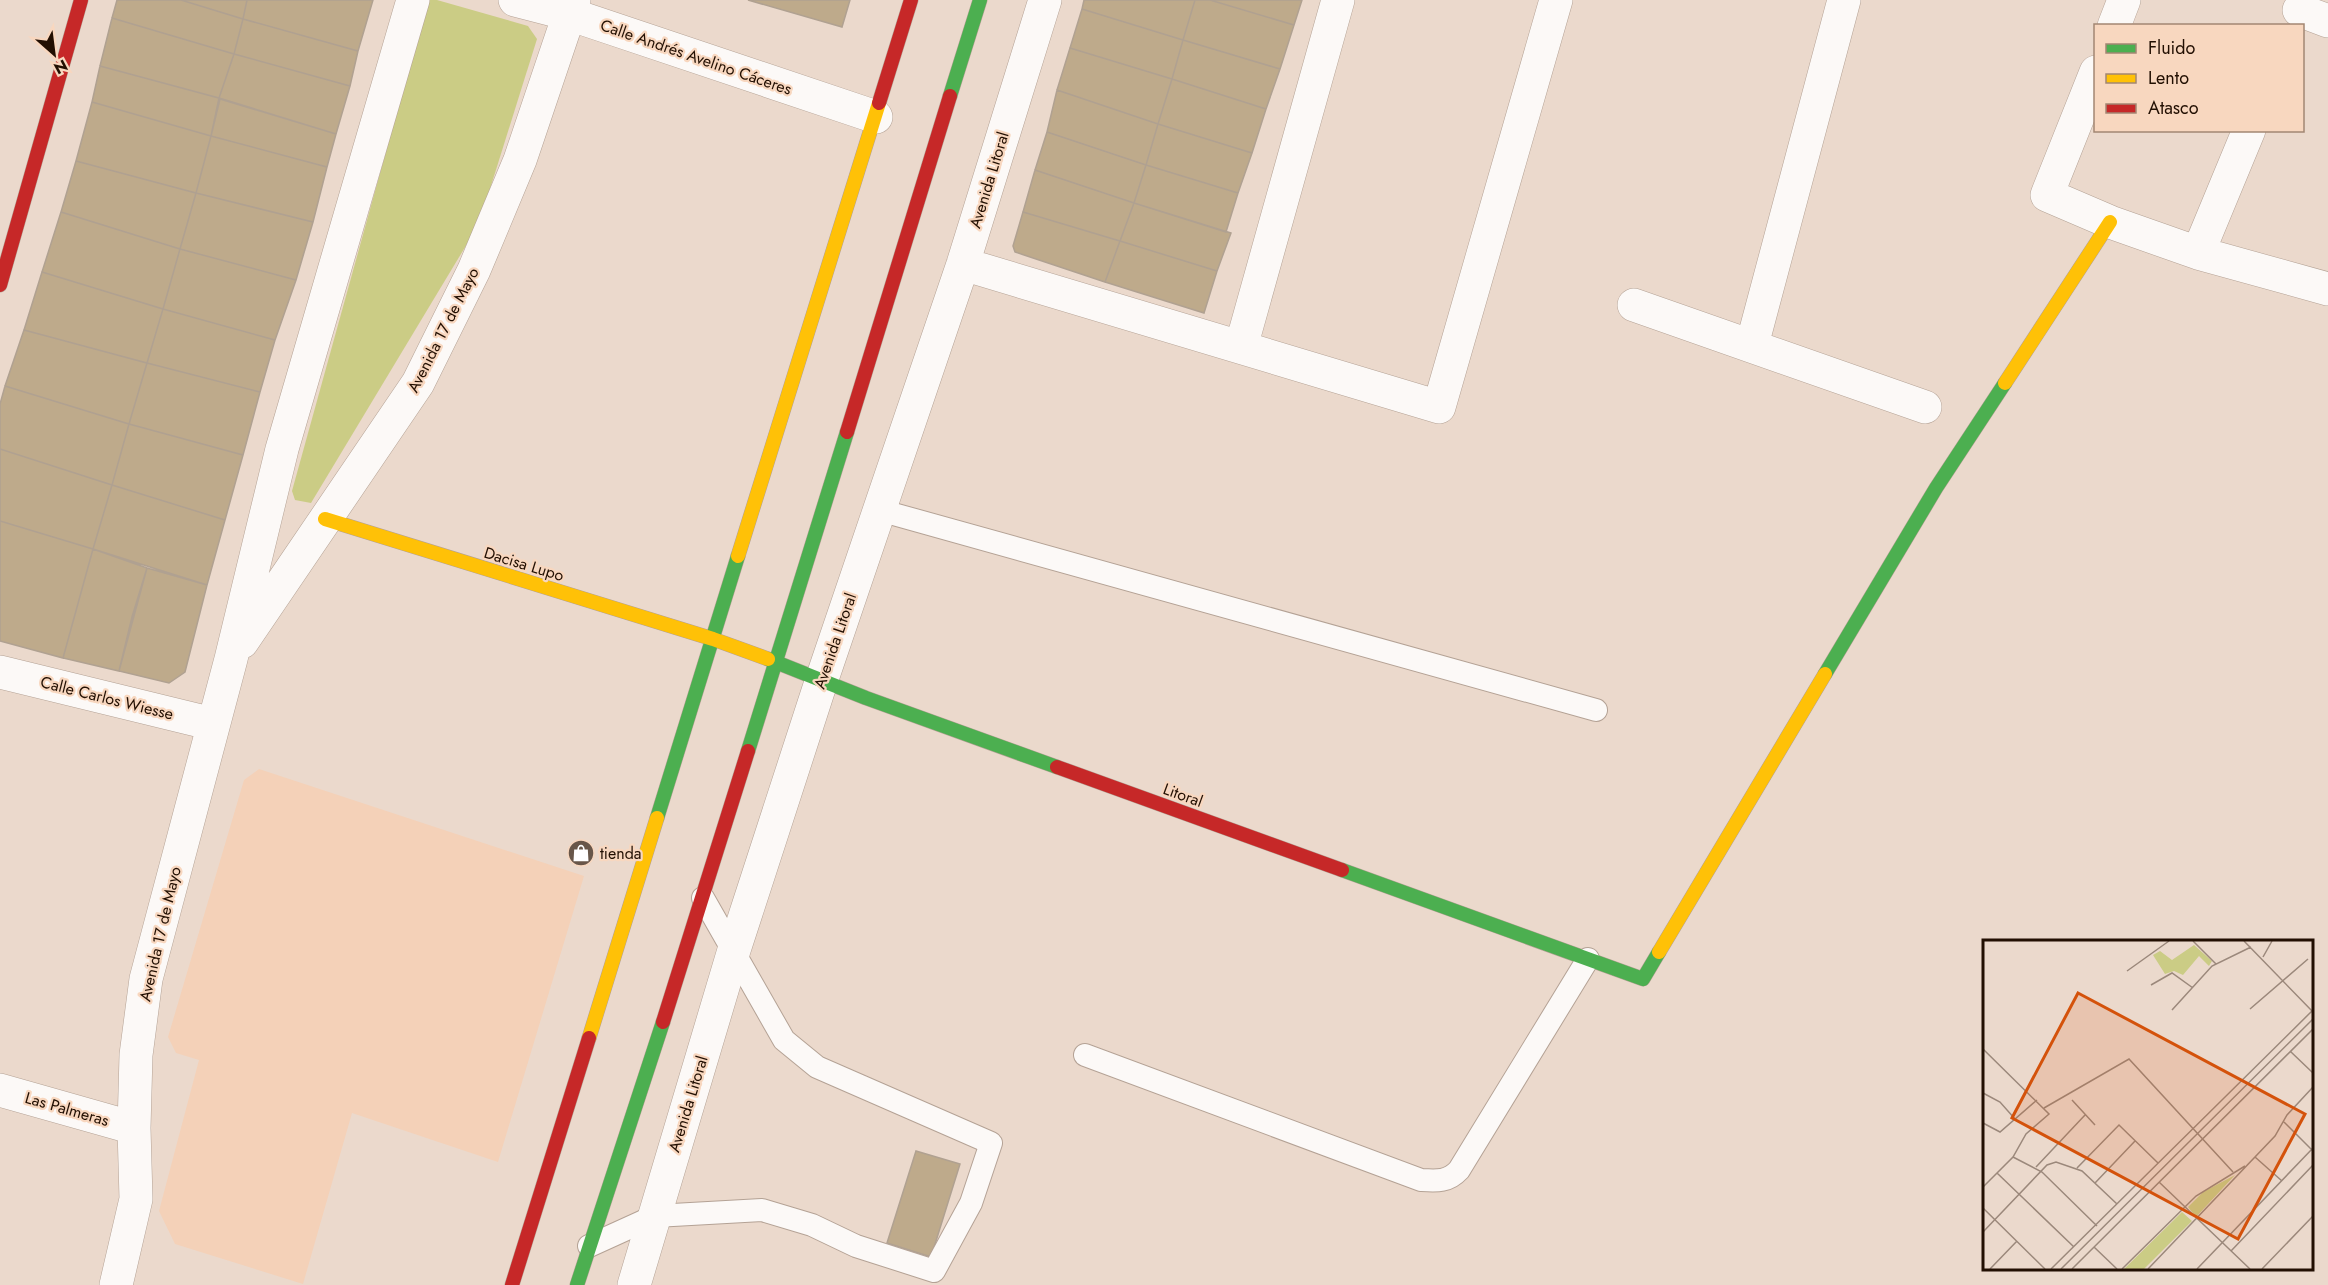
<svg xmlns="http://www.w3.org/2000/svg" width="2328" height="1285" viewBox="0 0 2328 1285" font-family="Jost,sans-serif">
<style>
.built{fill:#f4d1b8}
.green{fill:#cbcc85}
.building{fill:#beaa8b;stroke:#b0a191;stroke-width:1.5}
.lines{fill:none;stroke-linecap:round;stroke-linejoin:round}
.lane-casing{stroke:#b4a295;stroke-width:24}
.street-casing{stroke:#b4a295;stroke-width:34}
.fast-casing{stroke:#b4a295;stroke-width:15}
.slow-casing{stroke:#b4a295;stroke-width:15}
.jam-casing{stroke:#b4a295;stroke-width:15}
.lane{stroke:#fcf9f7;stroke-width:22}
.street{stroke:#fcf9f7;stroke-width:33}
.fast{stroke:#4caf50;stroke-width:14}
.slow{stroke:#ffc107;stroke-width:14}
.jam{stroke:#c62828;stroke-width:14}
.labels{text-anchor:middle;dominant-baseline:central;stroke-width:4.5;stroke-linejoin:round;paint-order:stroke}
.street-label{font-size:16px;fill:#220f02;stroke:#f8d7bf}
.poi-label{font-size:16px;fill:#220f02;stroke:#f8d7bf;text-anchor:start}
.inset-road{fill:none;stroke:#9b887b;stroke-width:1.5}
.view{fill:#d4520b;fill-opacity:0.15;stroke:#d4520b;stroke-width:3}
.inset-edge{fill:none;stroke:#220f02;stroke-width:3}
</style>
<rect width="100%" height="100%" fill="#ebd9cc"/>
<!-- built -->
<path class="built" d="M259 769 584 876 498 1162 352 1113 303 1284 175 1244 159 1211 199 1060 176 1053 168 1037 244 780Z"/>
<!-- green -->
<path class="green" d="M428 0H437L528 26 537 39 479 224 311 503 295 500 292 491Z"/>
<!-- building -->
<path class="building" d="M117 0H181L243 19 234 54 112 18Z
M181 0H247L243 19Z
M247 0H373L358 51 243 19Z
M748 0H850L842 27Z
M1084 0H1195L1183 40 1082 9Z
M1195 0H1210L1294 25 1280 69 1183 40Z
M1210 0H1302L1294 25Z
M1082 9 1183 40 1172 79 1070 48Z
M112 18 234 54 219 98 100 66Z
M243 19 358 51 350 86 234 54Z
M1183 40 1280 69 1266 109 1172 79Z
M1070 48 1172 79 1158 124 1057 90Z
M234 54 350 86 336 134 219 98Z
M100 66 219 98 211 136 92 102Z
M1172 79 1266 109 1252 153 1158 124Z
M1057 90 1158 124 1146 165 1047 132Z
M220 99 336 134 327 167 211 136Z
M92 102 211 136 196 193 76 161Z
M1158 124 1252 153 1238 193 1146 165Z
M1047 132 1146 165 1134 203 1035 170Z
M211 136 327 167 313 222 196 193Z
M76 161 196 193 180 249 61 212Z
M1146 165 1238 193 1226 232 1134 203Z
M1035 170 1134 203 1120 241 1023 212Z
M196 193 313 222 296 280 180 249Z
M1134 203 1231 233 1217 271 1120 241Z
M61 212 180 249 163 309 42 272Z
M1023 212 1120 241 1105 282 1015 252 1013 246Z
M1120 241 1217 271 1204 313 1105 282Z
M180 249 296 280 275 340 163 309Z
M42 272 163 309 147 363 24 330Z
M163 309 275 340 260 392 147 363Z
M24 330 147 363 129 424 5 386Z
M147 363 260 392 243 455 129 424Z
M5 386 129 424 112 485 0 449V404Z
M129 424 243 455 225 520 112 485Z
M0 449 112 485 93 549 0 521Z
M112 485 225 520 207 585 93 549Z
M0 521 93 549 63 658 0 641Z
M93 549 147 568 119 671 63 658Z
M147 568 207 585 185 672 169 683 119 671 132 617Z
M916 1151 960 1164 931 1257 887 1243Z"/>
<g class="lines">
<defs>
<path id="lane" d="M879 510 1596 710
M1085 1055 1421 1180C1437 1181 1448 1182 1459 1170L1588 959
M589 1246 655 1216 762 1210 812 1225 856 1246 934 1271 971 1203 991 1143 817 1067 784 1040 703 898"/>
<path id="street" d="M515 0 569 14 876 117
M2299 10 2328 21
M2114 26 2124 0
M2096 72 2047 195 2110 222 2198 253 2328 289
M2198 253 2249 130
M963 264 1439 407 1556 0
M1634 305 1925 407
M1752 345 1844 0
M1241 347 1338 0
M242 642 418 383 474 270 520 160 574 0
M0 672 213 724
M0 1090 134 1128
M116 1285 136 1199 134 1128 136 1055 146 979 231 659 282 449 413 0
M634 1285 734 950 822 679 963 264 1045 0"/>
<path id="fast" d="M950 96 980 0
M768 659 866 698 1057 767
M1825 674 1936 488 2005 383
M748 751 847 432
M657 818 738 556
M1342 870 1643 979 1659 952
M577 1285 663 1022"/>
<path id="slow" d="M2005 383 2110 222
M325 519 713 639 768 659
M738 556 879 103
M1659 952 1825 674
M589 1038 657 818"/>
<path id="jam" d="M879 103 911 0
M0 285 81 0
M847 432 950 96
M1057 767 1342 870
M663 1022 748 751
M512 1285 589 1038"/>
</defs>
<!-- lane casing -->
<use href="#lane" class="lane-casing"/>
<!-- street casing -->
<use href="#street" class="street-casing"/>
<!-- fast casing -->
<use href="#fast" class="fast-casing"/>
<!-- slow casing -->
<use href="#slow" class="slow-casing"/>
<!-- jam casing -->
<use href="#jam" class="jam-casing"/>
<!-- lane -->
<use href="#lane" class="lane"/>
<!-- street -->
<use href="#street" class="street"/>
<!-- fast -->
<use href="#fast" class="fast"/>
<!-- slow -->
<use href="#slow" class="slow"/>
<!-- jam -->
<use href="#jam" class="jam"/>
</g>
<!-- icons -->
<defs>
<symbol id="shop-disc" viewBox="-11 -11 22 22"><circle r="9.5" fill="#685649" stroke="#f8d7bf"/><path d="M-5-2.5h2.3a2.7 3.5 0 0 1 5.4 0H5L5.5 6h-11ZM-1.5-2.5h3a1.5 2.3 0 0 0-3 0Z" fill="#fff"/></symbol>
</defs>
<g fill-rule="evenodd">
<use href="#shop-disc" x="566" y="838" width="30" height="30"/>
</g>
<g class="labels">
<!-- street labels -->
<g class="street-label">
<text transform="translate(696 57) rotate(19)">Calle Andrés Avelino Cáceres</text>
<text transform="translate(989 180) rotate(-73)">Avenida Litoral</text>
<text transform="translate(443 330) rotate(-63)">Avenida 17 de Mayo</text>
<text transform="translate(524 564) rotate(17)">Dacisa Lupo</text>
<text transform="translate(835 641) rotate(-71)">Avenida Litoral</text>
<text transform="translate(107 698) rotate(14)">Calle Carlos Wiesse</text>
<text transform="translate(1183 795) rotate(20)">Litoral</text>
<text transform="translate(160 934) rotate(-77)">Avenida 17 de Mayo</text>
<text transform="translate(688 1104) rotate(-73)">Avenida Litoral</text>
<text transform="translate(67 1109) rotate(16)">Las Palmeras</text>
</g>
<!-- poi labels -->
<g class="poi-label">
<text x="600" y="853">tienda</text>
</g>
</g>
<!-- overview -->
<g transform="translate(1983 940)">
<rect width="330" height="330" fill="#ebd9cc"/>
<path d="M211 5 229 21 226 26 216 16 200 35 191 31 182 34 170 15 177 11 189 20ZM252 235 213 277 205 267 220 252ZM199 272 209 281 161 329H141Z" fill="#cbcc85"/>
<path class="inset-road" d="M210 1 233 24M261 1 330 72M280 17 289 1M144 31 186 1M168 45 189 33 210 48M267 69 325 19M189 70 229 26 268 7M0 109 66 174 43 194 30 217 0 247M308 112 330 133M0 153 17 162 32 179M89 160 112 185M61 168 146 119 250 232M301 182 330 211M0 183 17 192 54 160M30 217 59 232 114 286M272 217 299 241M53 227 102 175M94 228 136 185 175 223M14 233 91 307M176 242 267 329M112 243 152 201M0 268 62 329M0 292 64 225 73 222 99 231 134 264M111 307 134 329M248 311 330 225M7 329 34 301M68 329 330 70M78 329 330 79M89 329 330 89M139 329 213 256 262 226M165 329 292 196 304 175 330 147M214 329 330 208M279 329 330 276"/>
<path class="view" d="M95 53 322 174 255 299 29 178Z"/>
<rect width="330" height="330" class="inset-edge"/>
</g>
<!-- legend -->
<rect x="2094" y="24" width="210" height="108" fill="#f8d7bf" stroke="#a28773" stroke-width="1.5"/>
<rect x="2106" y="44" width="30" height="9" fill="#4caf50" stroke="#a28773" stroke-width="1.5"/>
<text x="2148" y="54" font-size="18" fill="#220f02">Fluido</text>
<rect x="2106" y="74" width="30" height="9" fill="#ffc107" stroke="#a28773" stroke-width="1.5"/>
<text x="2148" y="84" font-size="18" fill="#220f02">Lento</text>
<rect x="2106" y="104" width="30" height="9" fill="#c62828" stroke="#a28773" stroke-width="1.5"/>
<text x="2148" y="114" font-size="18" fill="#220f02">Atasco</text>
<!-- north arrow -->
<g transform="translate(54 54) rotate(152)" stroke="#f8d7bf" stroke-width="4.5" paint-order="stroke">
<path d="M0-4.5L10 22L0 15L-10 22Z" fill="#220f02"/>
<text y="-9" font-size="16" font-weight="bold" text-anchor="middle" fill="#220f02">N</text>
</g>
</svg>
